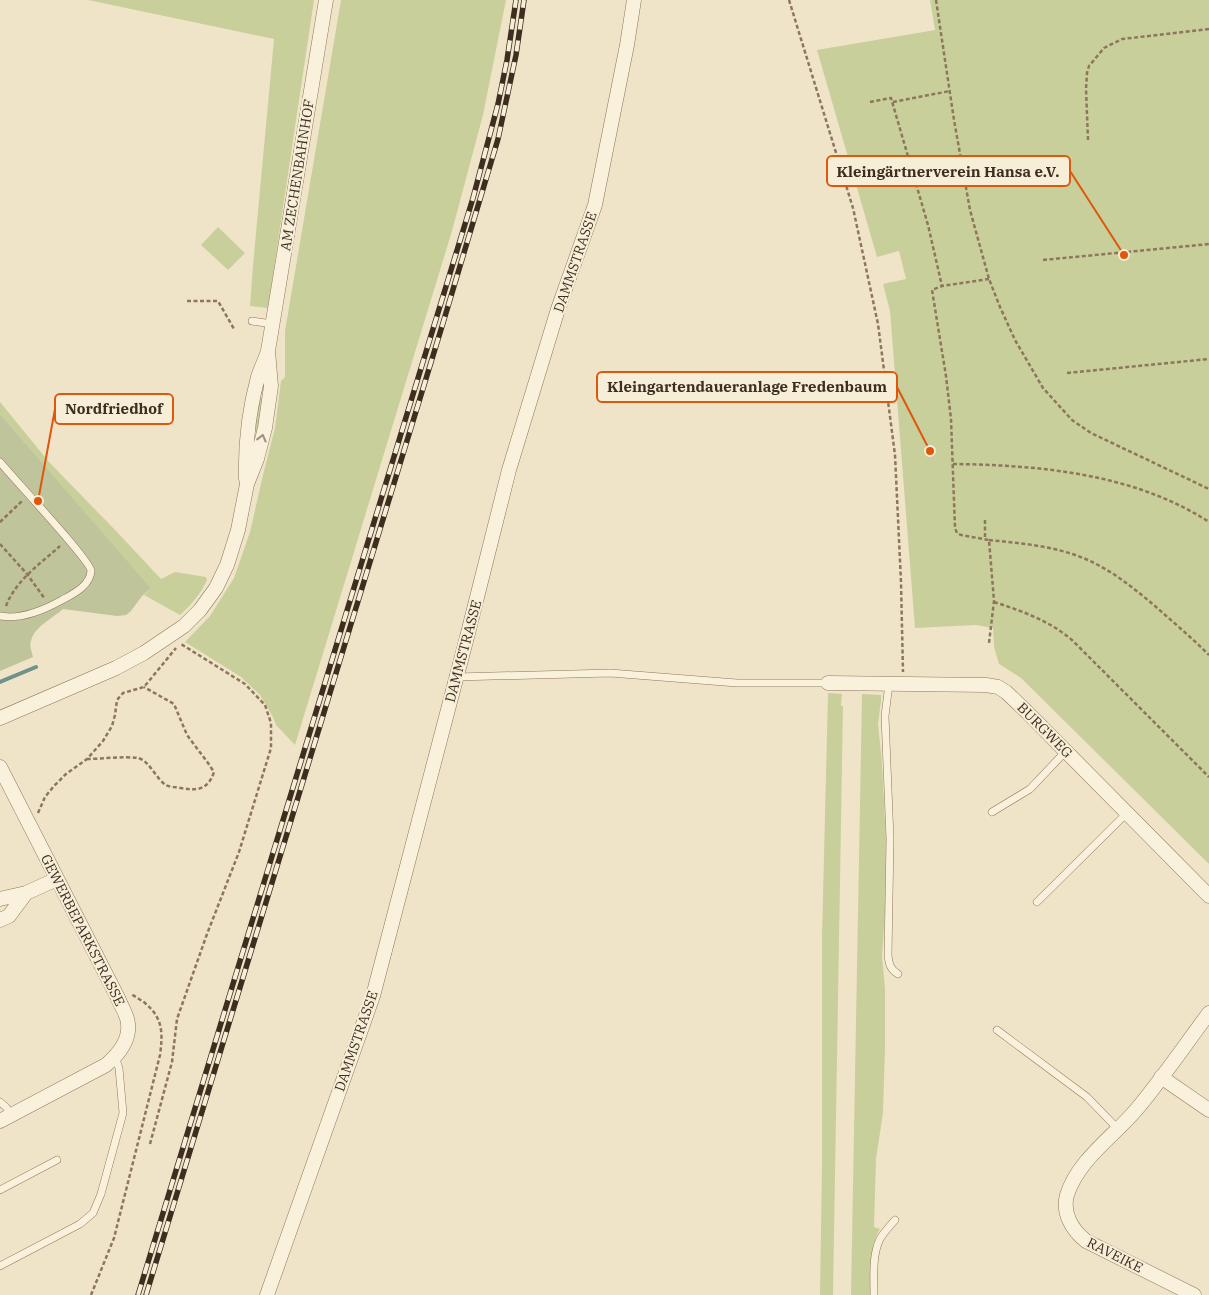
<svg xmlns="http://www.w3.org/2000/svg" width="1209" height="1295" viewBox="0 0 1209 1295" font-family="'IBM Plex Serif',serif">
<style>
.green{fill:#c9cf9b}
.cemetery{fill:#bfc49a}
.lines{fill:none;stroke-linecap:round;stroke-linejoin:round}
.stream{stroke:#6f938a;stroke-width:4}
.service-casing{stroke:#8d765c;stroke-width:8}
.minor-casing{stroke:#8d765c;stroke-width:15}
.path{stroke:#8d765c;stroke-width:2.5;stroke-dasharray:4 2.5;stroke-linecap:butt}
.service{stroke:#faf1dc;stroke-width:7}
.minor{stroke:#faf1dc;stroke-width:14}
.rail-casing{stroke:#3d2e20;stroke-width:5.5}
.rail{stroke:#f7eed8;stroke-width:4;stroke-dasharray:11;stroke-linecap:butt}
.oneway{stroke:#9c907e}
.labels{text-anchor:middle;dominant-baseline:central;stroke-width:4;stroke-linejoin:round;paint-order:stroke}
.street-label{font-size:14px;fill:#3d2e20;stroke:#f7eed8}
.leader{fill:none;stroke:#df570d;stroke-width:2}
.callout-dot{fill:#df570d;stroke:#f7eed8;stroke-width:2}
.callout{fill:#f7eed8;stroke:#df570d;stroke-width:2}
.callout-label{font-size:15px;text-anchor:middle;font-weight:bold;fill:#3d2e20}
</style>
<rect width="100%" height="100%" fill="#f0e4c8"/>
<!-- green -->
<path class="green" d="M88 0H314L268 308 250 306 253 265 274 39Z
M341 0H506L483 115 452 231 295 745 276 725 273 717 260 695 241 677 185 642 210 616 234 578 250 532 263 475 275 428 281 381 285 377V331Z
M930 0H1209V864L1021 678 999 664 994 647 993 628 976 625 915 628 890 311 883 284 906 279 899 251 877 257 817 50 935 30Z
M218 227 245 253 228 270 201 245Z
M258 397 264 398 258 433 252 432Z
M0 402 49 462 117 532 161 579 175 572 206 577 207 580C201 594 191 605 180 615L144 595 151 588 0 414Z
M828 693 842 694 841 706H843L833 1295H820L822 1165V937Z
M862 694 881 695V701L878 724 882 763 886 840 885 912 882 957 885 988V1048L883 1113 876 1159 874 1227 880 1229C868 1247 872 1274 871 1295H851Z"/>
<!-- cemetery -->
<path class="cemetery" d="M0 414 151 588 142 596 131 611 126 615 117 616 63 609C53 618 34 627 31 641 29 646 32 652 33 657L0 671Z"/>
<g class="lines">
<!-- stream -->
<path class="stream" d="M0 682 36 667"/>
<defs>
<path id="service" d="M252 321 272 324
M0 462C12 477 91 561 91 571 90 586 73 594 62 600 44 610 21 620 0 616
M457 677 610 673 737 683H828
M889 684 885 716 890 839 888 955C889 964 890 969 898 974
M992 812 1030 789 1066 751
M1037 902 1127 813
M997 1030 1087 1097 1118 1129
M0 1102 6 1107 11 1115
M0 1190 57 1160
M0 1266 80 1224 93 1213 101 1194 123 1113 119 1068 115 1057
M874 1295C874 1277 872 1255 880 1239 884 1232 890 1226 895 1220"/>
<path id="minor" d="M246 479C245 445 249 410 258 377 261 368 265 360 268 351L326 0
M828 683 986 685 998 687 1006 692 1026 711 1209 896
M0 718 116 668 144 653 184 626 200 610 216 588 227 565 238 530 247 484 257 459 265 428 271 386 268 351
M0 767 118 998C121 1006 128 1016 128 1024 130 1041 119 1054 106 1065L0 1121
M0 899 26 893 57 879
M0 920 9 916 26 893
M1161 1077 1209 1110
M267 1295 373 996 467 637 509 470 558 309 595 205 627 45 634 0
M1194 1295 1086 1241C1072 1230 1062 1213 1067 1195 1078 1160 1113 1137 1136 1110 1162 1079 1185 1045 1209 1013"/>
</defs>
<!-- service casing -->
<use href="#service" class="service-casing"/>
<!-- minor casing -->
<use href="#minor" class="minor-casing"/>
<!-- path -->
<path class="path" d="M789 0 853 208 878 324 895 455 901 582 903 672
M936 0 954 120 970 210 989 279 1000 307 1015 340 1043 388 1072 420 1091 433 1209 489
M870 102 891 98 928 225 942 286
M893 102 950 91
M1088 140 1086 89 1087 73 1089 66 1104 48 1122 39 1209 29
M1043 260 1209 244
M989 279 942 286 932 290 946 376 951 419 955 528 957 533 961 535 989 540 994 601 989 643
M187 301H218L234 329
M1067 373 1209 359
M953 464C1040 465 1135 474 1209 522
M985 520V539
M0 522 22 501
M989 540C1017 543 1045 545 1072 554 1104 564 1130 585 1155 606 1173 622 1192 638 1209 655
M0 544 27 574 45 599
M994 602C1022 611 1050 621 1072 640L1209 777
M6 606C16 580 40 564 60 546
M87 759C101 759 124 756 138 758 150 761 155 778 166 785 169 787 176 787 181 788 197 791 208 790 214 772L208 763 187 735 174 704 144 687
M38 813 45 797 54 786 66 774 87 759 103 741 112 726 115 715 117 700 123 693 144 687 176 648
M150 1144 172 1062 177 1019 207 934 239 852 271 748V723L265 705 245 684 181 644
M91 1295 114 1238 160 1055C163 1033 163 1018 145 1003 141 1000 136 997 131 994"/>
<!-- service -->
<use href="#service" class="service"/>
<!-- minor -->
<use href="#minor" class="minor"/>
<defs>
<path id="rail" d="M138 1295 473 198 498 104 507 60 516 0
M146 1295 443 323 498 139 516 55 524 0"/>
</defs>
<!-- rail casing -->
<use href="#rail" class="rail-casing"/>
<!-- rail -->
<use href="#rail" class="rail"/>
</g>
<!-- one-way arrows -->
<defs><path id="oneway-chevron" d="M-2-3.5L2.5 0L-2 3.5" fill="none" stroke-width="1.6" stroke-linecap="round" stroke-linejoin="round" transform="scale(1.25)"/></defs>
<use class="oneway" href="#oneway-chevron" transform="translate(262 438) rotate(-76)"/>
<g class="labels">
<!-- street labels -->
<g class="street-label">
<text transform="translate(297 175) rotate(-81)">AM ZECHENBAHNHOF</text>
<text transform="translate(575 262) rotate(-71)">DAMMSTRASSE</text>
<text transform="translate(463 651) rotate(-75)">DAMMSTRASSE</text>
<text transform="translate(1045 730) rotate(45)">BURGWEG</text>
<text transform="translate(83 930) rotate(63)">GEWERBEPARKSTRASSE</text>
<text transform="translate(356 1041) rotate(-71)">DAMMSTRASSE</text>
<text transform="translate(1115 1255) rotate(27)">RAVEIKE</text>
</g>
</g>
<!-- callouts -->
<path class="leader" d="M1124 255L1070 171M930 451L897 387M38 501L55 409"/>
<g class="callout-dot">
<circle cx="1124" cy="255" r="5"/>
<circle cx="930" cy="451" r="5"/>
<circle cx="38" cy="501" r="5"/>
</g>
<g class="callout">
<rect x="827" y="156" width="243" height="30" rx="5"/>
<rect x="597" y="372" width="300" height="30" rx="5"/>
<rect x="55" y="394" width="118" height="30" rx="5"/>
</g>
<g class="callout-label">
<text x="948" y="177">Kleingärtnerverein Hansa e.V.</text>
<text x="747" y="392">Kleingartendaueranlage Fredenbaum</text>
<text x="114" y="414">Nordfriedhof</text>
</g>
</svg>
